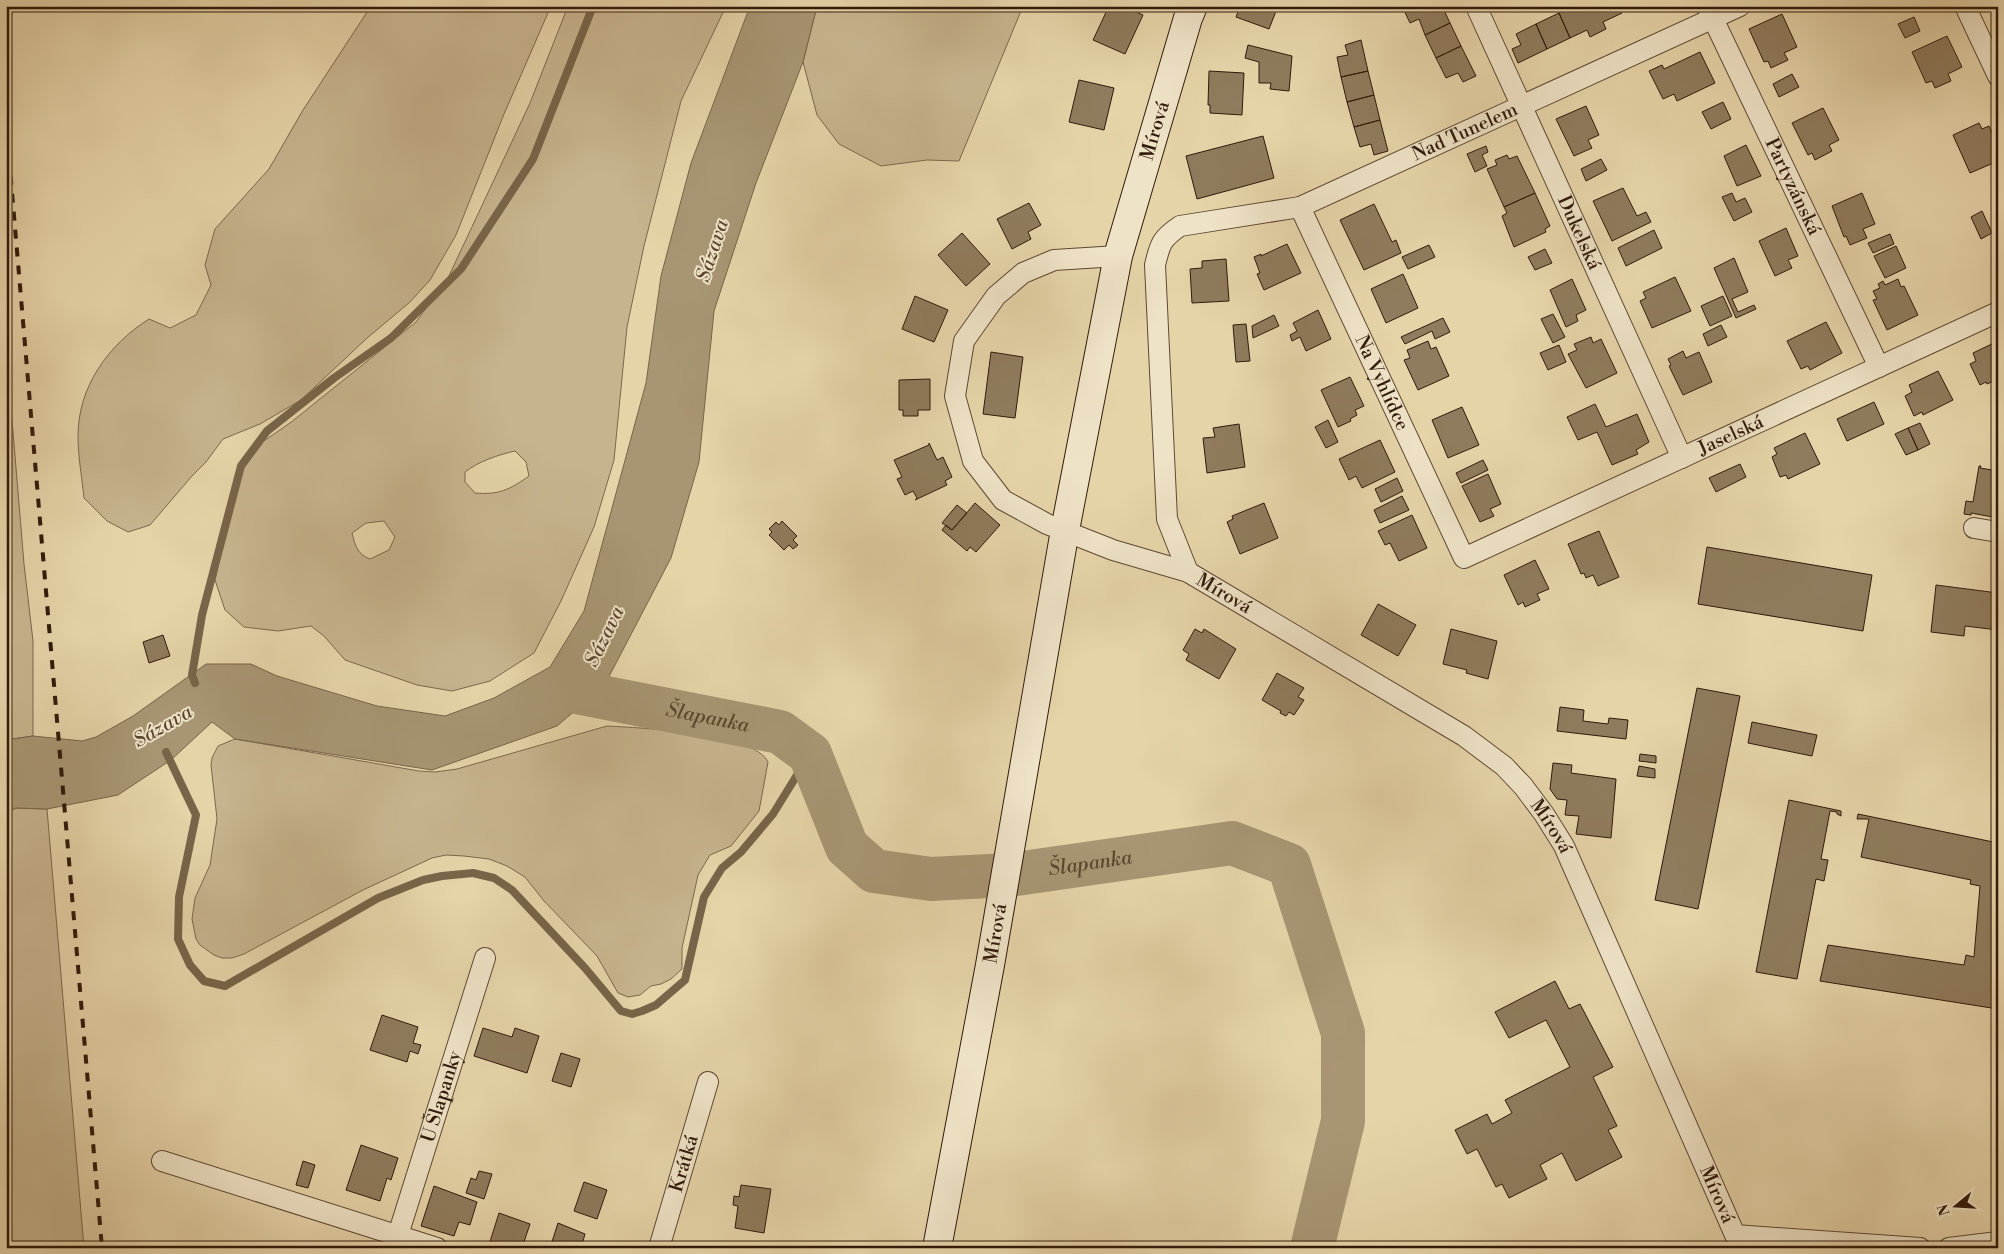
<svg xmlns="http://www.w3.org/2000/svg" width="2004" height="1254" viewBox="0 0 2004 1254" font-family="'Libre Bodoni',serif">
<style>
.green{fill:#c7b48e;stroke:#7c674c;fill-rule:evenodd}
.water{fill:#a89573;stroke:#786449}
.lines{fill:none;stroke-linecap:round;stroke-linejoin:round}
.stream{stroke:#786449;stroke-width:8}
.river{stroke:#a89573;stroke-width:44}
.building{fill:#8f7b5d;stroke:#301a0b}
.street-casing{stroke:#5e4832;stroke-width:22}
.secondary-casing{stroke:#301a0b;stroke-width:30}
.street{stroke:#efe3c7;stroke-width:20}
.secondary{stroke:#efe3c7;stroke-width:28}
.rail{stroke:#301a0b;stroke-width:4;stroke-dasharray:9 9;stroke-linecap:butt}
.labels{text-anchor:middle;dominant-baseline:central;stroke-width:4;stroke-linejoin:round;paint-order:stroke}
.street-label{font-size:19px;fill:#301a0b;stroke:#efe3c7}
.water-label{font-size:20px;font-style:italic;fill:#5a452f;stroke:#efe3c7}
</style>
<rect width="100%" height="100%" fill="#e6d4a9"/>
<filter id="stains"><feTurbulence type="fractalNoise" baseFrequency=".004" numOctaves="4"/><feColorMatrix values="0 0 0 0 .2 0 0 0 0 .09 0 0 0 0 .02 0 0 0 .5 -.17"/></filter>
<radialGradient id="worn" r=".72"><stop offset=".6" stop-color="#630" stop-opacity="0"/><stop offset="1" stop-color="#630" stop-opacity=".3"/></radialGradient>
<!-- green -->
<path class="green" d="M371 6H551L504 114 456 235 430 280 410 302 366 339 301 400 260 424 223 439 206 462 192 476 150 525 128 532 107 521 84 498C82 478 78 457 78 436 78 387 108 345 149 319L170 328 196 315 211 285 205 265 215 229 269 169 303 110Z
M568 6H726L681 101 644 246 627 327 614 460 594 527 561 601 534 653 490 681 452 691 417 685 345 660 324 636 311 626 278 631 244 627 225 610 215 580 235 484 255 447 290 423 416 322 448 278 530 103ZM515 451 526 462 529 476C509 490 499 495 475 493L465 482V472C479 461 498 455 515 451ZM384 521 395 537 389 550 370 559C357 554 355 545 352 533L366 523Z
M817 6H1023L959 161 927 160 881 166 839 144 817 115 803 62Z
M6 347 24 564 33 641V736L6 740Z
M607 726C639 728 754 732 768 762L759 811 731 846 710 855 698 875 682 948V969L671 979 661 984 651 986 640 995 628 997 618 993 597 956 544 901 525 877 507 866 489 859 464 856 446 855 432 858 363 890 244 954 232 958H222L214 955 200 945 196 939 192 919 195 898 210 865 217 819 211 765 212 758 218 746 235 739 419 771 435 772 457 769Z
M16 808 47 809 84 1248H6V813Z"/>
<!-- water -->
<path class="water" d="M750 6H817L803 62 756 183 714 311 699 462 671 558 604 686 557 726 432 770 235 739 212 722 171 760 118 795 47 809 16 808 6 813V740L33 736 82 741 96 737 133 716 206 664H251L277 676 377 706 445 716 494 698 550 667 584 611 646 383 661 276 691 163Z"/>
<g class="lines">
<!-- stream -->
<path class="stream" d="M195 683 192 675 202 615 241 466 267 431 334 378 391 338 461 269 533 159 593 6
M166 752 196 815 179 897 178 939 190 965 204 981 225 986 378 898 423 880 442 876 473 873 494 878 512 890 585 968 621 1011 632 1014 642 1011 656 1005 685 980 704 897 722 868 741 852 773 814 810 754"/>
<!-- river -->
<path class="river" id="s1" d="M576 692 780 732 810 754 847 847 874 871 931 879 1009 875 1232 843 1289 865 1343 1033V1121L1312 1248"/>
</g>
<!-- building -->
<path class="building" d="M1109 6H1123L1143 15 1125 54 1093 40Z
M1236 6H1278L1269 29 1236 17 1239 9 1235 8Z
M1402 6H1442L1450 23 1425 35 1419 19 1410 23Z
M1573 6H1619L1622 13 1603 22 1606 29 1590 37 1587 30 1570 38 1559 13Z
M1559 13 1570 38 1547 49 1536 24Z
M1782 14 1797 47 1784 53 1788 60 1771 68 1768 61 1764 62 1749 29Z
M1914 17 1920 31 1905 38 1898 24Z
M1450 23 1461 46 1436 58 1425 35Z
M1536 24 1547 49 1518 63 1512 49 1521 45 1516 34Z
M1947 36 1962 67 1948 74 1951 81 1935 88 1932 81 1926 83 1912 52Z
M1361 40 1368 71 1341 77 1337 57 1348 55 1345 45Z
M1248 45 1292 56 1289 91 1270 89 1271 83H1259V62L1245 58Z
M1461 46 1476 76 1463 82 1458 73 1446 78 1436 58Z
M1700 52 1715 83 1677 101 1674 94 1663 99 1649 71 1662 65 1664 69Z
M1209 71 1244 73 1242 115 1210 113V105H1208Z
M1368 71 1374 95 1347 102 1341 77Z
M1792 74 1799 87 1779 97 1773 84Z
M1079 80 1114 88 1104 130 1069 122Z
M1374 95 1380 120 1354 127 1347 102Z
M1723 102 1731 119 1711 129 1702 112Z
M1586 106 1599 135 1588 140 1592 148 1574 156 1556 119Z
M1823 108 1839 140 1829 145 1832 151 1815 160 1812 153 1808 155 1792 123Z
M1380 120 1388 151 1374 155 1371 144 1360 147 1354 127Z
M1979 123 1982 129 1989 126 1998 146V161L1970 173 1953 135Z
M1263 136 1274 178 1197 199 1186 156Z
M1746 145 1761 176 1737 186 1724 156Z
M1486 146 1488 152 1482 155 1487 166 1475 172 1467 154Z
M1507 155 1509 159 1517 156 1535 193 1504 207 1487 169 1497 165 1495 160Z
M1601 159 1607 170 1586 181 1581 169Z
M1623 188 1637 216 1646 212 1651 222 1612 241 1593 201Z
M1535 193 1550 226 1545 229 1546 232 1514 247 1502 216 1507 213 1504 207Z
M1732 193 1736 202 1745 198 1752 212 1734 221 1722 197Z
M1862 193 1875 224 1863 229 1867 238 1850 245 1846 236 1844 237 1832 206Z
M1029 203 1041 225 1028 232 1031 239 1012 249 997 219Z
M1374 204 1392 242 1396 240 1401 253 1364 270 1340 220Z
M1982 211 1992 233 1981 239 1971 217Z
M1786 228 1798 256 1788 260 1792 268 1775 276 1759 241Z
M1654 230 1662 248 1626 266 1618 248Z
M962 233 990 264 966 286 938 255Z
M1890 234 1894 244 1873 253 1868 243Z
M1287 244 1301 273 1264 290 1257 274 1260 273 1254 257 1261 254V256Z
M1429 245 1435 257 1408 269 1402 257Z
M1896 246 1906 268 1885 278 1874 256Z
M1545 249 1552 263 1535 270 1528 257Z
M1734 258 1748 292 1732 299 1738 312 1754 305 1756 309 1736 318 1714 268Z
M1226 259 1229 301 1192 303 1190 269 1202 268V261Z
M1403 274 1418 308 1386 323 1371 289Z
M1675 277 1691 311 1652 328 1640 301 1646 298 1643 292Z
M1572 279 1586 310 1576 315 1578 321 1566 327 1550 290Z
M1898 279 1901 287 1904 286 1918 315 1887 330 1873 300 1877 299 1873 291 1880 288 1878 284 1883 281 1885 285Z
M915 296 948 310 934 342 902 329Z
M1723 296 1732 316 1710 326 1701 306Z
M1318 310 1331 339 1306 351 1300 337 1292 341 1290 335 1297 331 1293 323Z
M1553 314 1565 337 1553 343 1541 319Z
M1274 315 1279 326 1253 338 1252 326Z
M1443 318 1450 332 1435 339 1432 331 1405 344 1401 337Z
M1826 322 1842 353 1810 370 1808 366 1801 369 1787 341Z
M1246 324 1250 361 1236 362 1233 325Z
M1721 325 1727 337 1708 346 1703 334Z
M1591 337 1593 343 1601 339 1617 373 1586 388 1568 354 1577 350 1574 344Z
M1428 341 1431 349 1436 347 1449 376 1418 390 1404 360 1410 358 1407 350Z
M1998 341V379L1987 384 1986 382 1980 385 1970 364 1976 361 1973 353Z
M1559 345 1566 362 1548 370 1540 353Z
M1683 351 1686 358 1699 352 1712 382 1683 395 1669 366 1671 365 1668 359Z
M991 352 1023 357 1015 418 983 414Z
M1938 371 1953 400 1923 415 1922 412 1914 416 1905 396 1912 392 1909 385Z
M1350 377 1364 406 1355 410 1357 415 1350 419 1351 421 1338 427 1321 390Z
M930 379V410H918V416H903V410H899V380Z
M1874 402 1884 424 1847 441 1837 419Z
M1595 404 1606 427 1637 414 1649 442 1636 450 1638 454 1612 465 1597 432 1578 440 1567 417Z
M1462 407 1479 445 1448 458 1432 420Z
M1328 420 1338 442 1326 448 1315 427Z
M1920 423 1930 444 1918 450 1908 428Z
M1239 424 1245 467 1207 473 1203 438 1215 437 1213 428Z
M1908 428 1918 450 1906 455 1895 434Z
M1805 433 1820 464 1788 479 1786 475 1780 477 1772 457 1777 454 1774 448Z
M1380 440 1395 472 1362 488 1356 476 1349 480 1339 459Z
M929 443 937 460 943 457 952 477 945 481 947 485 915 500 917 498 913 491 905 495 897 479 902 477 894 460 929 445Z
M1483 460 1488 470 1461 483 1456 473Z
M1740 464 1746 477 1716 492 1709 478Z
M1979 466H1981L1980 468 1998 471 1995 501H1998V518L1971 513V515L1964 514 1966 501 1973 502Z
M1488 474 1501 504 1490 509 1494 516 1480 522 1462 486Z
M1397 478 1403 491 1381 502 1375 489Z
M1402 496 1409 510 1380 523 1374 510Z
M975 503 1000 525 976 552 970 547 967 551 942 530 946 525 952 530Z
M1264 503 1278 538 1240 554 1227 522 1233 519 1232 516Z
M957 505 967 513 952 530 942 523Z
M1412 515 1427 548 1399 561 1390 543 1385 545 1378 531Z
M782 521 797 536 793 540 798 545 793 549 789 545 784 550 769 535 772 532 769 529 776 522 779 525Z
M1599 531 1619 577 1598 586 1593 575 1586 578 1584 573 1581 574 1568 544Z
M1707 547 1872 575 1863 631 1698 604Z
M1535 560 1549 589 1537 594 1540 600 1525 607 1523 602 1518 605 1504 575Z
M1936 585 1998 593V630L1965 626 1964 636 1931 632Z
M1378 604 1416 625 1398 656 1361 635Z
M1195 629 1202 633 1204 629 1236 649 1219 679 1186 660 1189 654 1183 650Z
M1451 629 1497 641 1488 679 1466 673 1467 670 1443 664Z
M163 635 170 656 149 663 143 642Z
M1277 673 1304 688 1298 697 1304 700 1294 715 1289 712 1286 716 1280 713 1281 711 1262 700Z
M1697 688 1740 696 1698 909 1655 900Z
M1560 707 1584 710 1583 721 1608 724 1609 718 1628 720 1626 739 1557 731Z
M1752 722 1817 735 1812 756 1748 743Z
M1640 754 1656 756V763L1639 761Z
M1553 763 1572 765 1571 773 1616 779 1611 838 1576 834 1579 816 1565 815 1567 800 1557 799 1550 789Z
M1639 766 1655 769V778L1637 776Z
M1789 800 1841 811V816L1837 814V812L1830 811 1821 859 1828 860 1824 881 1816 879 1797 979 1756 972Z
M1858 814 1998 843V1009L1820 981 1828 945 1964 965 1966 955 1974 957 1980 886 1970 884 1971 880 1861 857 1869 819H1857Z
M1555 981 1569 1009 1580 1004 1613 1067 1593 1077 1617 1126 1608 1130 1622 1157 1576 1181 1562 1153 1540 1165 1547 1179 1509 1198 1502 1184 1496 1187 1477 1149 1467 1154 1455 1130 1487 1114 1492 1124 1512 1113 1505 1100 1570 1067 1546 1020 1509 1038 1495 1012Z
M382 1015 418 1027 413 1043 421 1045 418 1054 410 1051 407 1062 370 1050Z
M483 1028 512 1037 515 1028 539 1036 527 1073 474 1056Z
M561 1053 580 1059 571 1087 552 1081Z
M361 1145 398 1158 391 1180 387 1178 380 1201 346 1190Z
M303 1161 315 1165 308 1188 296 1185Z
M479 1171 492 1174 484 1199 466 1193 471 1178 476 1180Z
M584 1182 607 1190 597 1219 574 1211Z
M741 1185 771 1189 764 1233 735 1228 738 1206 733 1205 734 1196 739 1197Z
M434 1186 477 1202 470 1225 459 1222 454 1236 421 1226Z
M499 1213 530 1224 522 1248H488Z
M558 1223 585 1234 581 1248H550Z"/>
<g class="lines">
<defs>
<g id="street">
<path id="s2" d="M1476 6 1682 458"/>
<path id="s3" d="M1707 6 1879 367"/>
<path d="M1965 6 1998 76"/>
<path id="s4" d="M1300 207 1464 558 1998 312"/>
<path id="s5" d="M1118 256 1054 260 1023 273 996 296 964 341 955 396 973 461 1003 500 1047 524 1113 550 1188 572 1464 736 1504 766 1523 786 1544 814 1564 846 1735 1235 1920 1248"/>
<path d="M1974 528 1998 532"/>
<path id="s6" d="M1188 572 1167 519 1155 265C1160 244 1161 239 1180 226L1300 207 1740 6"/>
<path d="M162 1161 437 1248"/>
<path id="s7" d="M398 1235 485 958"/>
<path id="s8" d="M659 1248 708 1082"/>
<path d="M1949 1248 1998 1242"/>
</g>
<g id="secondary">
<path id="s9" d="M937 1248 990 965 1065 530 1118 256 1188 18 1193 6"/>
</g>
</defs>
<!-- street casing -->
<use href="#street" class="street-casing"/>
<!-- secondary casing -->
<use href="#secondary" class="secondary-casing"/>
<!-- street -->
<use href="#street" class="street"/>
<!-- secondary -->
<use href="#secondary" class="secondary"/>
<!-- rail -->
<path class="rail" d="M6 122 102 1248"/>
</g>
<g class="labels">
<!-- street labels -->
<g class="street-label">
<text stroke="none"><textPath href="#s9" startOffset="1139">Mírová</textPath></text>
<text stroke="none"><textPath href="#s6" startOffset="662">Nad Tunelem</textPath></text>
<text stroke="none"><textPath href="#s3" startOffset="200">Partyzánská</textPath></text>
<text stroke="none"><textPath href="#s2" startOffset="249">Dukelská</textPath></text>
<text stroke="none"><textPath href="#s4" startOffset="194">Na Vyhlídce</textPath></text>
<text stroke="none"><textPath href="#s4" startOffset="681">Jaselská</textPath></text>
<text stroke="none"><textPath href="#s5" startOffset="602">Mírová</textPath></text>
<text stroke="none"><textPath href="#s5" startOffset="1008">Mírová</textPath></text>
<text stroke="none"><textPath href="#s9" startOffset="320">Mírová</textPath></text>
<text stroke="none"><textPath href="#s7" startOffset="145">U Šlapanky</textPath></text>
<text stroke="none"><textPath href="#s8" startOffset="88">Krátká</textPath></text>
<text stroke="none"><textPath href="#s5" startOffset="1412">Mírová</textPath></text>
</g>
<!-- water labels -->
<g class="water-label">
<text transform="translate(713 251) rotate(-72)">Sázava</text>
<text transform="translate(605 637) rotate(-64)">Sázava</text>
<text stroke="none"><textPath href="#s1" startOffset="134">Šlapanka</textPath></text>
<text transform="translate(163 727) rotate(-30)">Sázava</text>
<text stroke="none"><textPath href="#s1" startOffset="599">Šlapanka</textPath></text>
</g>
</g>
<!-- margin -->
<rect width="2004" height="1254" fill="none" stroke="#e6d4a9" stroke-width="25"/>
<rect x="8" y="8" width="1989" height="1239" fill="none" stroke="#301a0b" stroke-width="2.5"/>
<rect x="12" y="12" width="1979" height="1229" fill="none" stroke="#301a0b"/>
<!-- north arrow -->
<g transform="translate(1956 1206) rotate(252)" stroke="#efe3c7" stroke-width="4" paint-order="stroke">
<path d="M0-4L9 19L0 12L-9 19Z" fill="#301a0b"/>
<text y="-8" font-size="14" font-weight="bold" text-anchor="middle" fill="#301a0b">N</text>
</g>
<rect width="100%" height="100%" filter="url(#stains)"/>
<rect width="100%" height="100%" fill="url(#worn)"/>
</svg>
